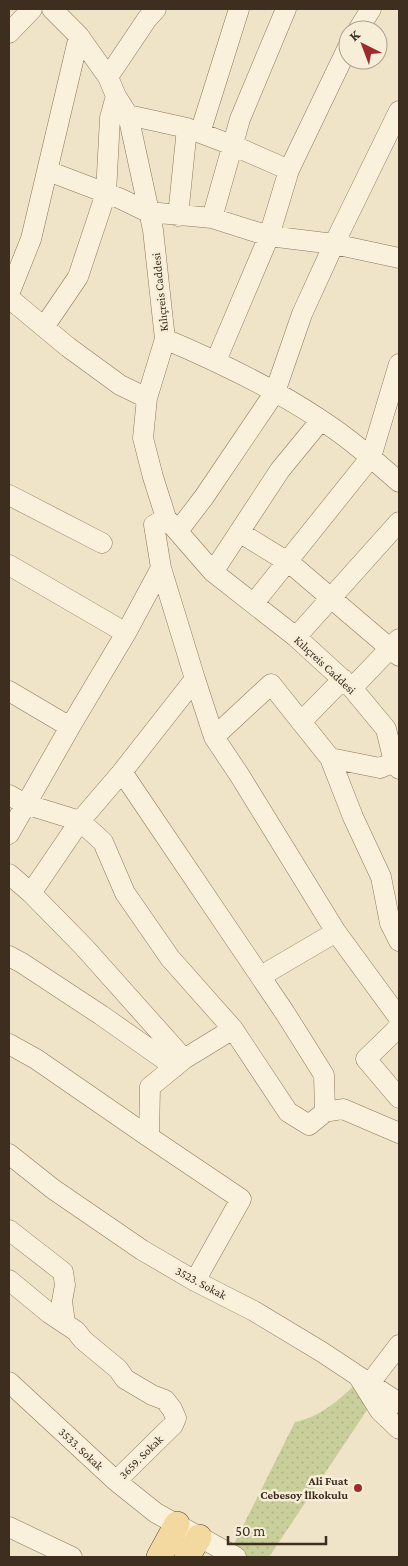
<svg xmlns="http://www.w3.org/2000/svg" width="408" height="1566" viewBox="0 0 408 1566" font-family="'Crimson Pro',serif">
<style>
.park{fill:url(#park-dots)}
.lines{fill:none;stroke-linecap:round;stroke-linejoin:round}
.minor-casing{stroke:#8d765c;stroke-width:21}
.major-casing{stroke:#5b4430;stroke-width:26}
.minor{stroke:#faf1dc;stroke-width:20}
.major{stroke:#f3d9a0;stroke-width:25}
.poi-dot{fill:#9e2a2b;stroke:#f7eed8;stroke-width:2}
.labels{text-anchor:middle;dominant-baseline:central;stroke-width:5;stroke-linejoin:round;paint-order:stroke}
.street-label{font-size:12px;fill:#3d2e20;stroke:#f7eed8}
.poi-label{font-size:12px;font-weight:bold;fill:#3d2e20;stroke:#f7eed8;text-anchor:end}
</style>
<defs>
<pattern id="park-dots" width="8" height="8" patternUnits="userSpaceOnUse" patternTransform="scale(1.25)"><rect width="8" height="8" fill="#c9cf9b"/><path d="M2 2h.1M6 6h.1" fill="none" stroke="#aeb285" stroke-width="1.8" stroke-linecap="round"/></pattern>
</defs>
<rect width="100%" height="100%" fill="#f0e4c8"/>
<!-- park -->
<path class="park" d="M357 1383 375 1398 269 1557H248L232 1548 295 1422C320 1417 339 1400 357 1383Z"/>
<g class="lines">
<defs>
<path id="minor" d="M52 9 79 36 108 77 116 96 128 115 153 230 165 339 147 398 143 438 153 477 166 518 213 572 296 637 352 688 386 729 394 762 399 769
M358 30 371 9
M9 33 32 9
M108 77 147 19 156 9
M128 115 187 128
M200 133 239 9
M48 171 119 198 148 212 212 218 269 236 334 244 399 258
M178 216 187 128 232 145 289 170
M212 218 240 119 286 9
M9 294 31 239 79 36
M9 298 68 347 120 385 147 398
M44 327 78 277 106 193 110 118 116 96
M165 339C219 362 272 387 321 420 349 438 374 460 399 482
M216 361 269 236 289 170 348 47
M9 495 102 543
M166 518 154 525 161 568 195 679 122 772 80 821 31 893 84 947 184 1059
M178 531 204 497 275 392 302 314 334 244 399 111
M239 532 291 564 399 656
M9 565 126 633
M213 572 280 470 321 420
M254 603 371 457 399 364
M296 637 399 522
M195 679 214 737 240 776 336 932 399 1018
M352 688 399 639
M9 691 70 727 9 834
M301 722 343 679
M70 727 126 633 161 568
M214 737 271 684 330 758 380 768 394 762 399 758
M330 758 353 817 381 877 390 923 399 941
M122 772 285 1013 324 1075 325 1112
M9 795 25 804 80 821 103 842 125 893 170 958 233 1029 288 1112 309 1125 325 1112 343 1109 399 1133
M9 874 31 893
M9 956 22 963 101 1015 175 1067
M261 976 336 932
M399 1027 366 1059 399 1098
M9 1044 36 1059 149 1137 150 1087 184 1059 233 1029
M149 1137 241 1199 195 1281
M9 1154 53 1189 142 1250 195 1281 254 1311 322 1352 399 1403
M9 1230 63 1272 65 1285 62 1301 65 1323
M9 1280 49 1313 76 1331 83 1340 118 1369 125 1379 152 1395 165 1400 172 1409 176 1418 173 1425 116 1481
M360 1379 380 1411 399 1429
M9 1382 116 1481 156 1513 236 1557
M370 1383 399 1345
M9 1527 72 1557"/>
<path id="major" d="M159 1557 177 1524
M187 1557 199 1537"/>
</defs>
<!-- minor casing -->
<use href="#minor" class="minor-casing"/>
<!-- major casing -->
<use href="#major" class="major-casing"/>
<!-- minor -->
<use href="#minor" class="minor"/>
<!-- major -->
<use href="#major" class="major"/>
</g>
<!-- markers -->
<circle class="poi-dot" cx="358" cy="1488" r="5"/>
<g class="labels">
<!-- street labels -->
<g class="street-label">
<text transform="translate(160 292) rotate(-96)">Kılıçreis Caddesi</text>
<text transform="translate(325 665) rotate(43)">Kılıçreis Caddesi</text>
<text transform="translate(201 1283) rotate(28)">3523. Sokak</text>
<text transform="translate(81 1449) rotate(43)">3533. Sokak</text>
<text transform="translate(141 1457) rotate(-45)">3659. Sokak</text>
</g>
<!-- poi labels -->
<g class="poi-label">
<text x="348" y="1481">Ali Fuat<tspan x="348" dy="14">Cebesoy İlkokulu</tspan></text>
</g>
</g>
<!-- border -->
<rect width="408" height="1566" fill="none" stroke="#3d2e20" stroke-width="20"/>
<!-- north arrow -->
<g transform="translate(363 45) rotate(318)"><circle r="24" fill="#f7eed8" stroke="#ada18e"/>
<path d="M0-4L9 19L0 12L-9 19Z" fill="#9e2a2b"/>
<text y="-8" font-size="14" font-weight="bold" text-anchor="middle" fill="#3d2e20">K</text>
</g>
<!-- scale -->
<path d="M228 1536v8h98v-8" fill="none" stroke="#3d2e20" stroke-width="2.5"/>
<text x="235" y="1536" font-size="15" fill="#3d2e20" stroke="#f7eed8" stroke-width="4" paint-order="stroke">50 m</text>
</svg>
